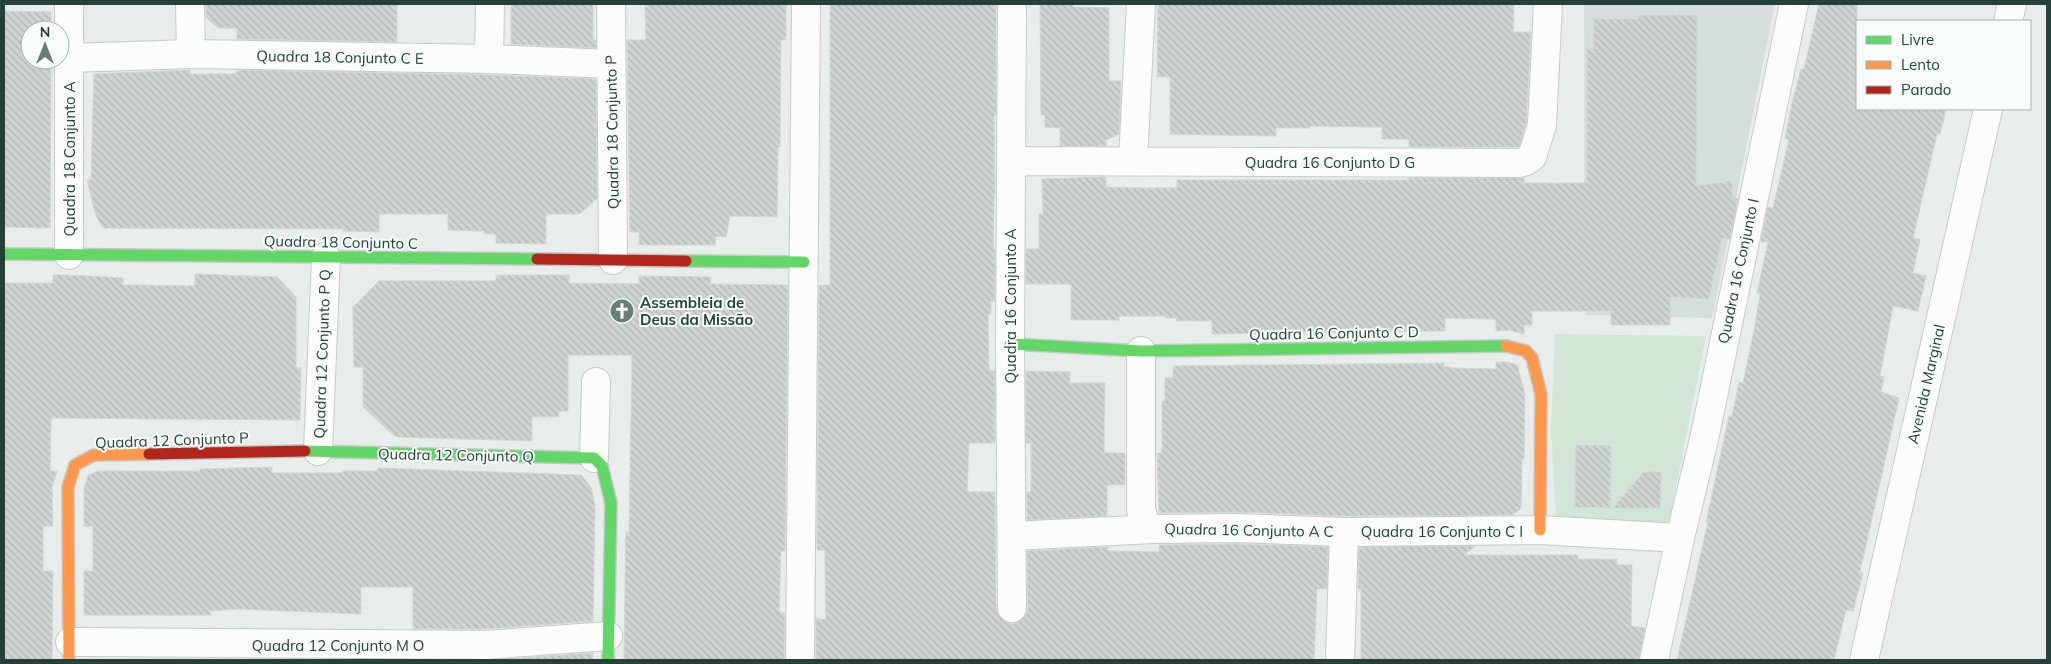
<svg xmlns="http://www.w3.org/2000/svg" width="2051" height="664" viewBox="0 0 2051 664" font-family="Mulish,sans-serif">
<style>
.built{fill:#d6dedb}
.park{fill:#d1e6d8}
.building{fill:url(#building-back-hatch);stroke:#d1d6d4}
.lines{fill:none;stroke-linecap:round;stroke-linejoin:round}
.street-casing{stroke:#c5cac8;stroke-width:30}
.fast-casing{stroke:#c3cbc8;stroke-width:14}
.slow-casing{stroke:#c3cbc8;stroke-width:14}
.jam-casing{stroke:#c3cbc8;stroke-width:14}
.street{stroke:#fcfcfc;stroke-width:28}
.fast{stroke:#63d668;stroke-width:11}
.slow{stroke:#ff974d;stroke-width:11}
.jam{stroke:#b3261e;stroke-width:11}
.labels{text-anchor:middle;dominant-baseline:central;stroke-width:4;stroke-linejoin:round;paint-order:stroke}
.street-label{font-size:15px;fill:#24423a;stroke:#f7fbf9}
.poi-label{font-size:15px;font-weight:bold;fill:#24423a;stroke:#f7fbf9;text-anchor:start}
</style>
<defs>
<pattern id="building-back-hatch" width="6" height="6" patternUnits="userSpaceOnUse" patternTransform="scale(1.25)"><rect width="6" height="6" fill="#cfd4d2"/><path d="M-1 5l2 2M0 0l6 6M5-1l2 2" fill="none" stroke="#b2b7b5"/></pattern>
</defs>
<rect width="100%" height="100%" fill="#e8edeb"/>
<!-- built -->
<path class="built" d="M1584 4H1775L1712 318 1585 315Z"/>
<!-- park -->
<path class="park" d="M1555 334 1706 336 1669 522H1556L1551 427Z"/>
<!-- building -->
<path class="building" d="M206 4H397V42L237 39V28H218L206 17Z
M511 4H593V40H596V48L511 44Z
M645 4H786V40H781L780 147H778L777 217 730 216 726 237 716 236 715 245H639V232H630L627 40H646Z
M830 4H996V115H994L995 194H994L993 249H995V301H991V314H988L989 371H995V443H969L967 492H995L996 608 999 616 1005 622 1013 624 1020 621 1026 615 1028 608 1027 551 1108 547V551L1159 552V545L1237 544 1328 547 1327 589H1317L1314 660H816V618L826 620 825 550H817L819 285H830Z
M1040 4H1073V7L1109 8V81H1121L1119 134 1106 140V146H1060V128L1045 127V115H1041Z
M1158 4H1514L1513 32H1531L1526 123 1519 147H1409V139H1382V127L1310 126V128H1276V136L1170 134V77H1157Z
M1819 4H1857V109H1946L1940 134H1937L1913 238 1920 239 1913 273 1926 276 1918 311 1893 306 1880 376 1884 377 1881 392 1899 398 1860 572 1863 573 1853 611 1846 610 1834 660H1677L1708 522H1706L1729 416 1732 417 1739 382 1743 383 1754 331 1760 294 1757 293 1768 242H1761L1768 207 1773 208 1789 139H1785L1792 103 1801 69H1804Z
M4 11 51 12V30H30V60H51L50 228 4 227Z
M1639 15H1697L1696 186 1732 181V197L1738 199 1730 239 1722 238 1709 299 1670 297V325H1611V311H1532V325H1524V334L1509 330 1496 331V319L1445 318V331L1212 334V321H1176L1177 318H1165V316H1119V320H1071V284H1026V249H1039V214H1043L1042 179 1106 177V187L1142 188H1177V180H1409V178H1524V183H1587V51L1588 49H1594V19H1639Z
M190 70V74H237V70L489 75 596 79 597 199 579 214H546V244L496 243V234H484V231L448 230V214H379V232L343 231V229L103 228 96 216 87 180H91L94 74Z
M195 274 277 277 296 297V368H301L300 420 51 418 50 471H57L52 487 53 526H43V571H53L52 660H4V283H53V275H68L123 278V285L195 286Z
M496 275H569V283L639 284V276L711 277 710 284 788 285 785 551H781L779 612 785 613 784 660H624L626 531 629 535 632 355H568V411H559V417H532V441L396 437 363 407V367H354L353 307 379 281H496Z
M1496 362H1507L1517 365 1525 394 1524 459H1522L1521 508 1513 515 1344 516 1237 512 1159 513 1157 453H1162V401H1165V378H1173V366L1444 363V367H1451V368L1496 369Z
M1026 371 1070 372V383H1105L1104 453H1125V485H1107V516L1027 520V492H1031V443H1026Z
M1576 445 1611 446 1610 508 1575 507Z
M272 467V473H343V471H378V468L581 475 591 487 595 505 593 621 484 629H413V587H361V614L235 609 210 611 211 615H84V571H93V526H84V489L88 476 97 471H200V469Z
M1644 472H1661L1660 508H1613Z
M1475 546 1464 555H1578V559H1617V565H1632L1631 626 1645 628 1639 660H1361V589H1358L1359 547Z
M593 653 592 660H491Z"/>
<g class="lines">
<defs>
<path id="street" d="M190 4 191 54
M611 4 613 260
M2008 21 2012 4
M69 58 191 54 489 59 611 64
M489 59 490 4
M1011 161 1519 163 1526 161 1532 157 1542 125 1548 4
M1133 161 1141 4
M69 255V4
M1141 351V510L1146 524 1154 529
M318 451 326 257
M594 458 596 382
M1012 536 1154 529 1237 528 1344 532 1540 530 1680 538
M1012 608 1010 344 1012 4
M70 642 485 645 608 636
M800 660 806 4
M1340 660 1344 532
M1654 660 1680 538 1705 435 1794 4
M1864 660 1988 109"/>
<path id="fast" d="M4 254 537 259
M686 261 804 262
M1010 344 1141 351 1506 346
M305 451 594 458 602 466 611 503 608 660"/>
<path id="slow" d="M1506 346 1526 351 1532 358 1541 394 1540 530
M69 660 68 487 75 465 94 455 149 454"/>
<path id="jam" d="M537 259 686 261
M149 454 305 451"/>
</defs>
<!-- street casing -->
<use href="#street" class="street-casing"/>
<!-- fast casing -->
<use href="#fast" class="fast-casing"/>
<!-- slow casing -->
<use href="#slow" class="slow-casing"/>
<!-- jam casing -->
<use href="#jam" class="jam-casing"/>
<!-- street -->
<use href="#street" class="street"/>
<!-- fast -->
<use href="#fast" class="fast"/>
<!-- slow -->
<use href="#slow" class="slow"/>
<!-- jam -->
<use href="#jam" class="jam"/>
</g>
<!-- icons -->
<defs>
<symbol id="church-disc" viewBox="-11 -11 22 22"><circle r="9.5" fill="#697e78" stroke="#f7fbf9"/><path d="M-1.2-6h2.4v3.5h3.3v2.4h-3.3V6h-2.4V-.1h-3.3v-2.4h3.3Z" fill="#fff"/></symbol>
</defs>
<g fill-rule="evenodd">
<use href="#church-disc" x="608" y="297" width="28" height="28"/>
</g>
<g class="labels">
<!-- street labels -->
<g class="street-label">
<text transform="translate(340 57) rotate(1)">Quadra 18 Conjunto C E</text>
<text transform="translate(612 132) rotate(-91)">Quadra 18 Conjunto P</text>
<text transform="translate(69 159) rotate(-90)">Quadra 18 Conjunto A</text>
<text x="1330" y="162">Quadra 16 Conjunto D G</text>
<text transform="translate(341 242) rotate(1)">Quadra 18 Conjunto C</text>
<text transform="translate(1738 271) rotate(-78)">Quadra 16 Conjunto I</text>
<text transform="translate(1010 306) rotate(-90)">Quadra 16 Conjunto A</text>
<text transform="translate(1334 333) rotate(-1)">Quadra 16 Conjunto C D</text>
<text transform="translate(322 354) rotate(-88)">Quadra 12 Conjunto P Q</text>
<text transform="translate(1926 384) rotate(-77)">Avenida Marginal</text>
<text transform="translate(172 440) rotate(-2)">Quadra 12 Conjunto P</text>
<text transform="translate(456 455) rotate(1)">Quadra 12 Conjunto Q</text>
<text transform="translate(1249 530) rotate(1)">Quadra 16 Conjunto A C</text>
<text x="1442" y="531">Quadra 16 Conjunto C I</text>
<text x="338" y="645">Quadra 12 Conjunto M O</text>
</g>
<!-- poi labels -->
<g class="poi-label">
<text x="640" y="302">Assembleia de<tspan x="640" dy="17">Deus da Missão</tspan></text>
</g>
</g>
<!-- border -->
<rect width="2051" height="664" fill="none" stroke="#24423a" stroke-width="10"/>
<!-- legend -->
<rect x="1856" y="20" width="175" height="90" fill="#f7fbf9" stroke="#a3b1ad"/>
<rect x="1866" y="36" width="25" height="8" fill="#63d668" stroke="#a3b1ad"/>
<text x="1901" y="45" font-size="15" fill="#24423a">Livre</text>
<rect x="1866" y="61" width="25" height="8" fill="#ff974d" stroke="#a3b1ad"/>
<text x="1901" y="70" font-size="15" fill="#24423a">Lento</text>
<rect x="1866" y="86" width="25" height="8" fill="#b3261e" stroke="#a3b1ad"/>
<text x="1901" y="95" font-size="15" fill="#24423a">Parado</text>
<!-- north arrow -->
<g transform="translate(45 45)"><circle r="24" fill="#f7fbf9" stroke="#a3b1ad"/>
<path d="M0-4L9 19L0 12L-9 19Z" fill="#697e78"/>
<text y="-8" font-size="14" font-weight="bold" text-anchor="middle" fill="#24423a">N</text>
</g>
</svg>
